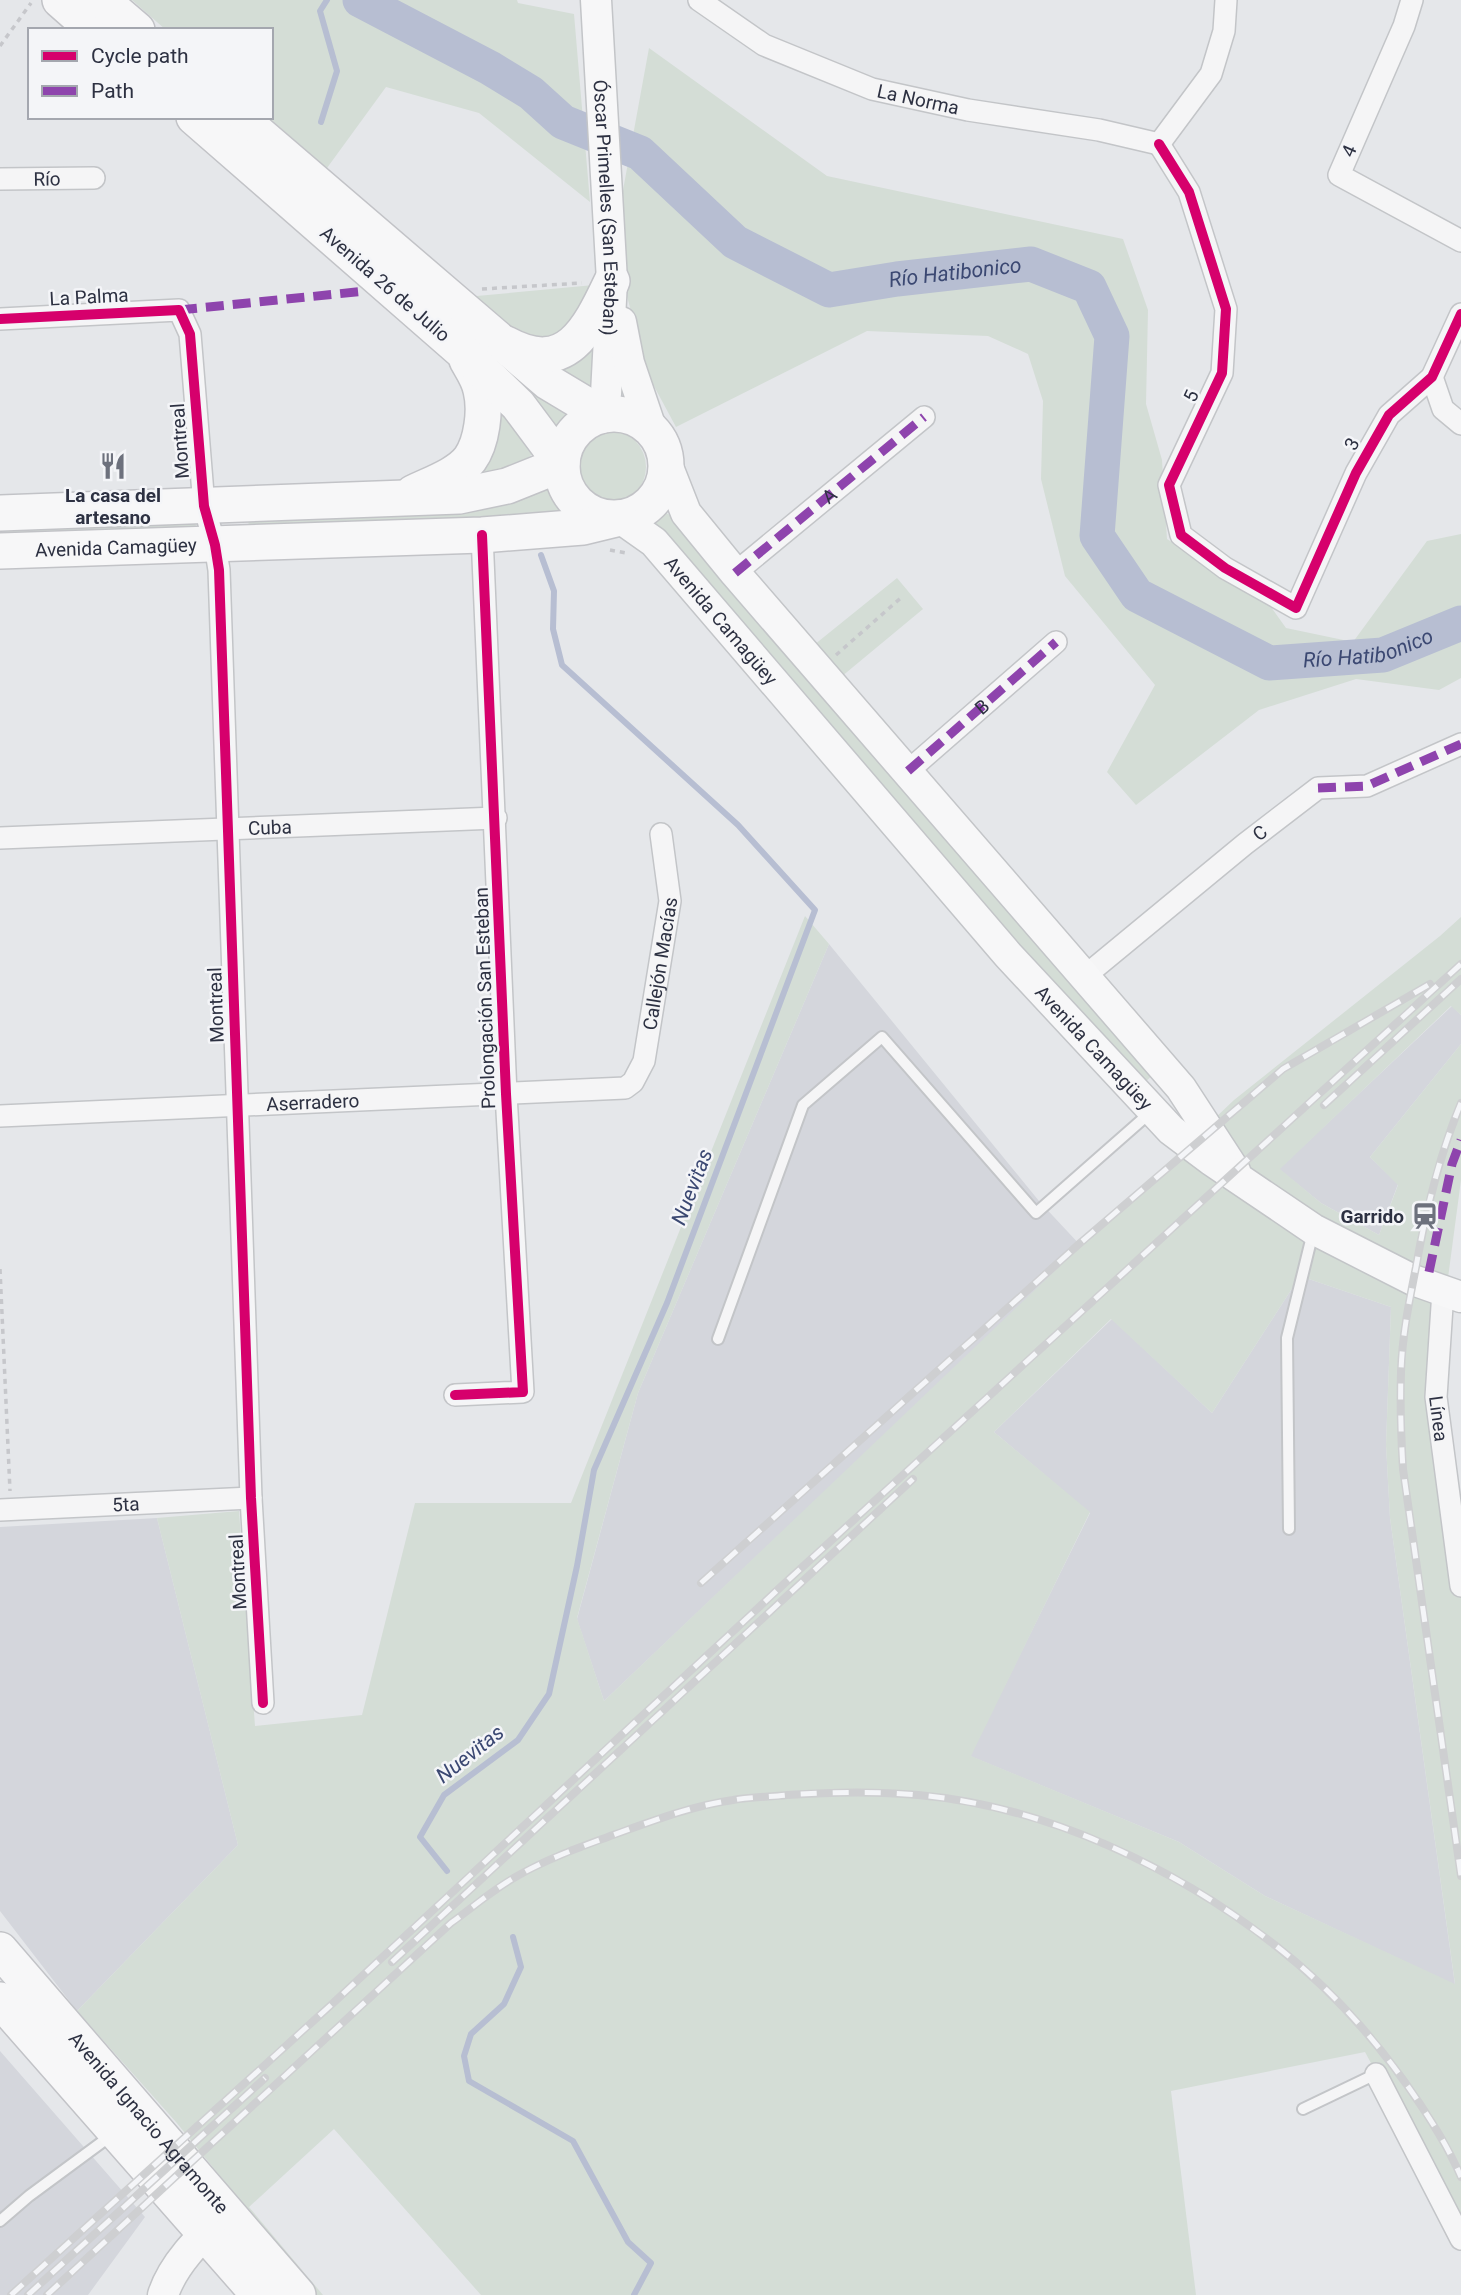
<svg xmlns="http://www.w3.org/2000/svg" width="1461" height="2295" viewBox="0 0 1461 2295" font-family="Roboto,sans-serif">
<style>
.built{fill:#d4d6dc}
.green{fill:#d4ddd6;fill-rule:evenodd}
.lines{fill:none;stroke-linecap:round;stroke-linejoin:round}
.stream{stroke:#b7bed2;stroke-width:6}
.river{stroke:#b7bed2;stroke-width:35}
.lane-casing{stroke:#c3c5c8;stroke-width:14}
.street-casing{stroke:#c3c5c8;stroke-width:24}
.secondary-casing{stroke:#c3c5c8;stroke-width:33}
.primary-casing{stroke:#c2c3c7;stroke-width:38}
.path{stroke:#c6c7cb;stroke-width:3.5;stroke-dasharray:5 5;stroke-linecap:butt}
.lane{stroke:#f5f5f6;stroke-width:10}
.street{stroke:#f5f5f6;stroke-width:21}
.secondary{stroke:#f7f7f8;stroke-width:30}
.primary{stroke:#f7f7f8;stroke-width:35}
.rail-casing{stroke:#cecfd1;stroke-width:8}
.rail{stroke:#f4f5f8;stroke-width:5;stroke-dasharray:16;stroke-linecap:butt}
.quiet{stroke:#8e44ad;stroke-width:9;stroke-dasharray:18 9;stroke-linecap:butt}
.cycleway-casing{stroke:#f4f5f8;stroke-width:15}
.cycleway{stroke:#d6006c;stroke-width:10}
.labels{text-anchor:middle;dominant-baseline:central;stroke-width:5;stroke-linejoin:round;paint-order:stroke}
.street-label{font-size:19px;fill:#2d3142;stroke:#f4f5f8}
.poi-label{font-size:19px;font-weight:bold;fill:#2d3142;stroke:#f4f5f8}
.water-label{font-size:21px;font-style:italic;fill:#3b4872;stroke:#f4f5f8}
</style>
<rect width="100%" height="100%" fill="#e5e7ea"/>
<!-- built -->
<path class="built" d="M829 944 1039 1201 1082 1247 604 1701 577 1619 638 1393Z
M1452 1006 1461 1015V1044L1370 1157 1398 1184 1379 1235 1321 1203 1279 1169Z
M1300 1276 1391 1307 1386 1445 1390 1518 1455 1985 1265 1896 1179 1842 970 1756 1090 1513 994 1432 1112 1319 1212 1413Z
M157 1518 238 1845 77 2011 0 1911V1527Z
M0 2051 145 2217 88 2295H0Z"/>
<!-- green -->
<path class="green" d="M132 0H517L518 3 574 14 590 202 479 113 386 87 327 168 268 117H271V30H166Z
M649 48 827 176 1123 239 1148 310 1146 404 1162 460 1167 539 1271 607 1286 628 1353 642 1427 541 1461 534V678L1439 690 1356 679 1259 710 1136 805 1107 772 1155 685 1065 576 1041 479 1043 401 1028 354 988 336 867 331 676 427 648 375 624 285 617 223Z
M219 117 524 383 573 418 553 435Z
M594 285 593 303 550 342 526 343 466 297Z
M594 338 596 397 557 378 558 360Z
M493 396 516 421 532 454 520 466 461 485Z
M572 467a37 37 0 1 1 74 0a37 37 0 1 1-74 0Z
M545 484 564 518 249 528 248 520Z
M666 513 674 517 1154 1074 1144 1083 1137 1084 654 529C655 520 658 516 666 513Z
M195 520 196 527 190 532 0 540V522Z
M897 578 923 609 841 677 814 645Z
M805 916 829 944 638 1393 577 1618 604 1701 1234 1100 1440 936 1461 917V1015L1451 1006 1280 1169 1321 1203 1379 1235 1398 1185 1370 1157 1461 1044V1180L1433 1391 1461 1595V2230L1365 2052 1171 2091 1196 2295H481L334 2129 249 2207 323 2295H317L176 2122 77 2011 238 1845 157 1518 239 1511 255 1726 362 1715 415 1503H571ZM1300 1276 1391 1307 1386 1445 1390 1518 1455 1984 1265 1896 1179 1842 971 1756 1090 1512 994 1432 1111 1319 1212 1413Z"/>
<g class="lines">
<!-- stream -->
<path class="stream" d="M321 122 337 71 320 11 327 0
M447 1871 420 1837 444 1795 518 1740 549 1694 577 1566 594 1470 667 1303 815 910 738 825 562 665 553 629 554 591 541 555
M513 1937 521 1967 504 2004 471 2034 464 2056 469 2081 573 2141 628 2242 651 2263 634 2295"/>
<!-- river -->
<path class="river" id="s1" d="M360 0 490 68 531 93 563 122 640 153 735 242 829 290 897 279 1031 264 1089 287 1112 336 1097 536 1137 595 1269 663 1383 655 1461 623"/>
<defs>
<path id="lane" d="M718 1339 803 1105 882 1037 1036 1213 1152 1111
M1289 1529 1287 1338 1313 1232
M1303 2109 1376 2074
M0 2221 29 2196 113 2134"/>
<g id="street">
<path id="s2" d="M699 0 764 45 872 89 968 110 1099 130 1159 144"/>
<path d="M1412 0 1404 26 1339 175 1461 241"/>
<path d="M1159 144 1189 192 1226 309 1222 373 1169 485 1181 535 1225 568 1296 608 1356 473 1389 415 1432 377 1461 314"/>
<path d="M1159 144 1211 74 1224 31 1226 0"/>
<path id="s3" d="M0 179 94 178"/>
<path d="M0 319 179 310 190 334 204 506 215 545 219 570 251 1498 263 1703"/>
<path d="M1432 377 1443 409 1461 424"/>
<path id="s4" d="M735 573 924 417"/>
<path d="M908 771 1056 642"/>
<path id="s5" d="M0 838 496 818"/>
<path id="s6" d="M1085 976 1245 844 1318 788 1367 786 1461 744"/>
<path id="s7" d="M0 1116 625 1088 633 1082 644 1061 670 901 661 834"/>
<path id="s8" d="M1443 1291 1436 1397 1461 1586"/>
<path d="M455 1395 523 1392 506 1094 482 535"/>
<path id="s9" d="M0 1510 251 1498"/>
<path d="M1376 2074 1461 2239"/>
</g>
<g id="secondary">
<path id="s10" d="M596 0 612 281 606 394 603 415"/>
<path d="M621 322 629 363 652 431"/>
<path d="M666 462 686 513 735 573 1181 1088 1235 1171"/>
<path id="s11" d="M620 518 654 542 1008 955 1171 1130 1211 1160 1313 1229 1413 1280 1461 1297"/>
<path d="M163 2295C173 2264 199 2239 221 2218"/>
</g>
<g id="primary">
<path d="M60 0 94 30"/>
<path d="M102 0 137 30"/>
<path d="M239 117 548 382 603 415"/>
<path d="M506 344C567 377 589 329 612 281"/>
<circle cx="614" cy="466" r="52"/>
<path d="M413 493C431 484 458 475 470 459 482 442 486 410 481 390 479 379 472 369 467 360"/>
<path d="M0 513 459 496 507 486 562 464 518 405 462 351 194 117"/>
<path id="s12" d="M0 551 482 535 583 527 620 518"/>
<path id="s13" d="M0 1950 298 2295"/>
<path d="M0 2000 259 2295"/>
</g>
</defs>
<!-- lane casing -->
<use href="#lane" class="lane-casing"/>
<!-- street casing -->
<use href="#street" class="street-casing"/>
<!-- secondary casing -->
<use href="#secondary" class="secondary-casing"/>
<!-- primary casing -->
<use href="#primary" class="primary-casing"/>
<!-- path -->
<path class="path" d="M0 46 31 3
M482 289 582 283
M610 550 626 553
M836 655 903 596
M0 1269 10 1491"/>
<!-- lane -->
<use href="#lane" class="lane"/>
<!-- street -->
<use href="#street" class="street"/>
<!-- secondary -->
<use href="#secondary" class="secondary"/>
<!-- primary -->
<use href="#primary" class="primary"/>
<defs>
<path id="rail" d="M1461 1103C1439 1156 1426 1210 1416 1267 1409 1302 1402 1337 1401 1372 1400 1405 1401 1437 1403 1469L1461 1876
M1324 1105 1461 979
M701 1583 1079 1244 1283 1069 1430 984
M392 1962 913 1479
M11 2295 331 2005 786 1582 1461 964
M28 2295 265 2078
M47 2295 451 1923C473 1907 495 1888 519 1875 549 1858 581 1847 613 1835 652 1821 691 1806 733 1800 750 1797 769 1797 787 1795 830 1792 875 1791 918 1795 1046 1806 1177 1868 1276 1946 1334 1991 1380 2044 1420 2104 1436 2128 1450 2151 1461 2177"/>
</defs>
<!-- rail casing -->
<use href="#rail" class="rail-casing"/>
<!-- rail -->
<use href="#rail" class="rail"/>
<!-- quiet -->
<g class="quiet">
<path d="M179 310 366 291"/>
<path d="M735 573 924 417"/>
<path id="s14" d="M908 771 1056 642"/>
<path d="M1318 788 1367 786 1461 744"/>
<path d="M1429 1272 1452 1164 1461 1140"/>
</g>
<defs>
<path id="cycleway" d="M1159 144 1189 192 1226 309 1222 373 1169 485 1181 535 1225 568 1296 608 1356 473 1389 415 1432 377 1461 314
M0 319 179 310 190 334 204 506 215 545 219 570 251 1498 263 1703
M455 1395 523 1392 506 1094 482 535"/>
</defs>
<!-- cycleway casing -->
<use href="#cycleway" class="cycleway-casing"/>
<!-- cycleway -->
<use href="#cycleway" class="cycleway"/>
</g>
<!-- icons -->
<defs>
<symbol id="restaurant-bare" viewBox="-9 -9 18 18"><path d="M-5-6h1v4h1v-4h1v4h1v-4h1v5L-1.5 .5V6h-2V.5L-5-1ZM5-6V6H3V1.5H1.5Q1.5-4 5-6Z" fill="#6d717d" stroke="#f4f5f8" stroke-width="2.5" paint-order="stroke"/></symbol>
<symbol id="station-bare" viewBox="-9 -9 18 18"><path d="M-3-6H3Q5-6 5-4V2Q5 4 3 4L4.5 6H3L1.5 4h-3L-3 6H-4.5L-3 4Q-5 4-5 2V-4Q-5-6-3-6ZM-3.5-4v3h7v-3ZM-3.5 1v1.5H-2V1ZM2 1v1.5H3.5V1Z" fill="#6d717d" stroke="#f4f5f8" stroke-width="2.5" paint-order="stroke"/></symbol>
</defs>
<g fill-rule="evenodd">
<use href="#restaurant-bare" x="94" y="447" width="38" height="38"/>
<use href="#station-bare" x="1406" y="1197" width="38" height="38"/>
</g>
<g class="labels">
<!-- street labels -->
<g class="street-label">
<text stroke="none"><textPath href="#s2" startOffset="243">La Norma</textPath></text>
<text transform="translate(1349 151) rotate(-66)">4</text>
<text stroke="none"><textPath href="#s3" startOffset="47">Río</textPath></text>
<text stroke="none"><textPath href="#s10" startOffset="208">Óscar Primelles (San Esteban)</textPath></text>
<text transform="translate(385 284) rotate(41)">Avenida 26 de Julio</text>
<text transform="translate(89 297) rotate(-3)">La Palma</text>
<text transform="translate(1191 396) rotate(-65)">5</text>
<text transform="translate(180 441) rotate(-94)">Montreal</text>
<text transform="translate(1352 444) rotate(-61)">3</text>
<text stroke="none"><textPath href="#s4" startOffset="122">A</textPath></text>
<text stroke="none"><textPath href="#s12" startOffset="116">Avenida Camagüey</textPath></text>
<text stroke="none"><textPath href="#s11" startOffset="145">Avenida Camagüey</textPath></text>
<text stroke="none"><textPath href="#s14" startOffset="98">B</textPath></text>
<text stroke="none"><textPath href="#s5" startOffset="270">Cuba</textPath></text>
<text stroke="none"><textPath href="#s6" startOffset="226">C</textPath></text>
<text stroke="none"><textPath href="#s7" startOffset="758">Callejón Macías</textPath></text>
<text transform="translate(485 998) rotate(-92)">Prolongación San Esteban</text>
<text transform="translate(216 1005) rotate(-92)">Montreal</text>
<text stroke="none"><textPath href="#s11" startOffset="712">Avenida Camagüey</textPath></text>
<text stroke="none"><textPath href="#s7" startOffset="313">Aserradero</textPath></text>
<text stroke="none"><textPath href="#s8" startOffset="128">Línea</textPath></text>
<text stroke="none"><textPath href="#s9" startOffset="126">5ta</textPath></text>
<text transform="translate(238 1572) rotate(-93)">Montreal</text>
<text stroke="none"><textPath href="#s13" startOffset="228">Avenida Ignacio Agramonte</textPath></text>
</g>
<!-- poi labels -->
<g class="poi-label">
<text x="113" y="495">La casa del<tspan x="113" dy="22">artesano</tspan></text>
<text x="1404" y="1216" text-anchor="end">Garrido</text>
</g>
<!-- water labels -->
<g class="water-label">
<text stroke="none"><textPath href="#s1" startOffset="684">Río Hatibonico</textPath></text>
<text stroke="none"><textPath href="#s1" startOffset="1398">Río Hatibonico</textPath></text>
<text transform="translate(692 1187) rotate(-69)">Nuevitas</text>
<text transform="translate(470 1754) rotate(-38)">Nuevitas</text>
</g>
</g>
<!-- legend -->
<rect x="28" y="28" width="245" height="91" fill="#f4f5f8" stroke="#a4a7af" stroke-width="2"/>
<rect x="42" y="51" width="35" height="10" fill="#d6006c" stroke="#a4a7af" stroke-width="2"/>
<text x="91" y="63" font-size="21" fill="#2d3142">Cycle path</text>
<rect x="42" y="86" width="35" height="10" fill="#8e44ad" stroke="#a4a7af" stroke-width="2"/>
<text x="91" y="98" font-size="21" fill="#2d3142">Path</text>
</svg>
